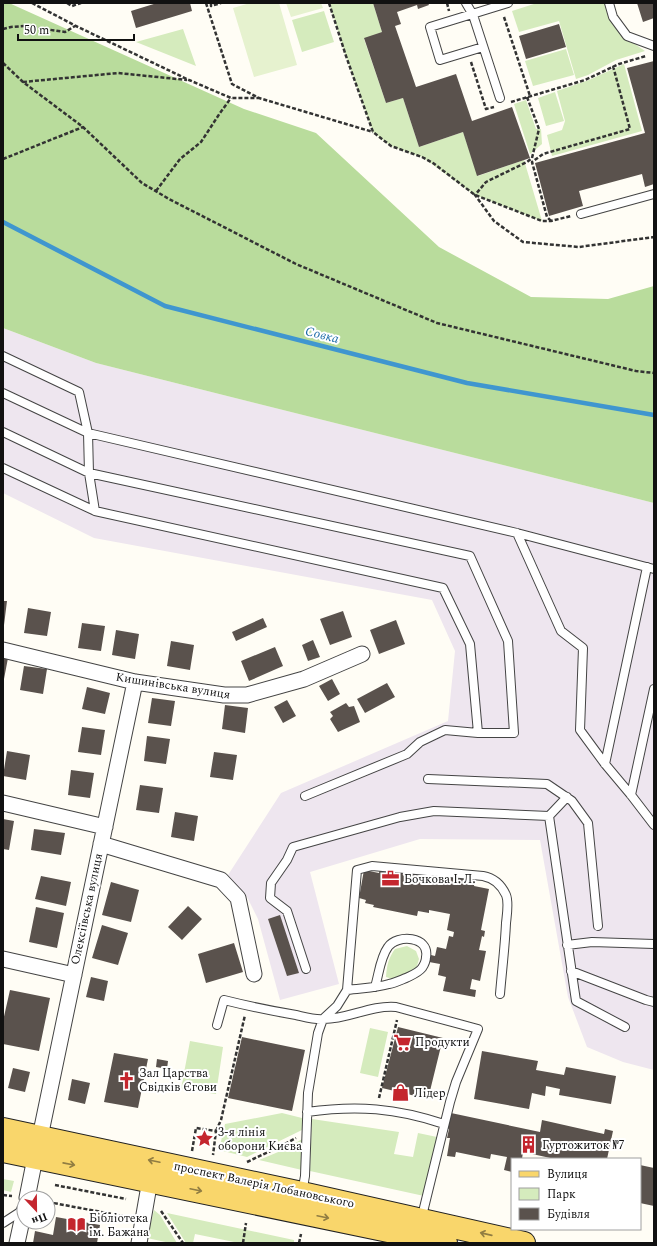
<svg xmlns="http://www.w3.org/2000/svg" width="657" height="1246" viewBox="0 0 657 1246" font-family="Spectral,serif">
<style>
.industrial{fill:#eee6ef}
.green{fill:#d5ebbd}
.forest{fill:#b9dc9c}
.pitch{fill:#e6f2cf}
.lines{fill:none;stroke-linecap:round;stroke-linejoin:round}
.stream{stroke:#3f96cf;stroke-width:4.5}
.building{fill:#5a524d}
.service-casing{stroke:#444;stroke-width:10}
.minor-casing{stroke:#444;stroke-width:17}
.primary-casing{stroke:#222;stroke-width:24}
.path{stroke:#333;stroke-width:2.5;stroke-dasharray:4 2;stroke-linecap:butt}
.service{stroke:#fff;stroke-width:8}
.minor{stroke:#fff;stroke-width:15}
.primary{stroke:#f9d66b;stroke-width:22}
.oneway{stroke:#917d42}
.labels{text-anchor:middle;dominant-baseline:central;stroke-width:4;stroke-linejoin:round;paint-order:stroke}
.street-label{font-size:12px;fill:#111;stroke:#fff}
.poi-label{font-size:12px;fill:#111;stroke:#fff;text-anchor:start}
.water-label{font-size:13px;font-style:italic;fill:#1768a6;stroke:#fff}
</style>
<rect width="100%" height="100%" fill="#fffdf5"/>
<!-- industrial -->
<path class="industrial" d="M3 328 96 363 654 503V1070L623 1062 587 1047 568 997 540 840 420 839 310 872 339 984 280 1000 258 919 247 897 228 875 281 793 448 721 455 651 432 600 94 538 3 493Z"/>
<!-- green -->
<path class="green" d="M329 3H373L382 32 364 39 386 103 403 98 419 147 463 132 478 176 524 160 542 221 475 195 422 157 391 146 373 132 346 56Z
M537 3H607L626 38 645 51 616 60 588 75 576 79 559 21 519 32 512 11Z
M324 11 334 42 302 52 292 20Z
M183 29 196 66 136 42Z
M566 49 574 75 533 86 525 61Z
M624 64 642 131 552 156 547 135 562 130 565 121 557 91 589 80Z
M555 92 564 121 546 126 538 98Z
M526 100 536 129H541L542 144 530 154 514 104Z
M407 946 416 951 419 959 417 966 410 972 392 979 386 977C387 965 388 959 395 949Z
M370 1028 388 1032 378 1077 360 1073Z
M190 1041 223 1047 216 1094 181 1089Z
M282 1113 302 1118V1130L247 1157 219 1150 225 1124Z
M312 1119 399 1132 394 1154 413 1157 418 1133 437 1137 424 1196 310 1171Z
M304 1138 302 1170 259 1160 283 1150Z
M3 1179 14 1181 11 1192 3 1190Z
M154 1210 160 1215 177 1243H170L147 1238Z
M167 1213 294 1240V1243H239L195 1234 193 1243H186Z"/>
<!-- forest -->
<path class="forest" d="M3 3H9L244 109 316 133 439 247 531 297 608 299 654 286V503L96 363 3 328Z"/>
<!-- pitch -->
<path class="pitch" d="M250 3H279L297 65 254 77 233 8Z
M286 3H321L323 8 291 17Z"/>
<g class="lines">
<!-- stream -->
<path class="stream" d="M3 222 165 306 467 383 654 415"/>
</g>
<!-- building -->
<path class="building" d="M157 3H190L192 11 136 28 131 11Z
M373 3H428L429 5 418 9 417 5 397 12 401 24 395 26 416 87 456 74 472 121 512 107 530 158 477 176 463 132 419 147 403 98 386 103 364 38 382 32Z
M637 3H654V18L643 22Z
M559 24 566 47 526 59 519 36Z
M654 61V184L645 187 642 174 579 191 583 206 549 216 535 163 645 133 627 68Z
M3 601H7L4 625H3Z
M28 608 51 612 47 636 24 633Z
M343 611 352 637 330 645 320 619Z
M263 618 267 627 236 641 232 632Z
M396 620 405 644 379 654 370 630Z
M82 623 105 626 101 651 78 648Z
M116 630 139 634 135 659 112 655Z
M313 640 320 657 308 661 302 645Z
M171 641 194 645 190 670 167 666Z
M275 647 283 666 249 681 241 661Z
M3 657 8 658 4 679H3Z
M24 666 47 669 43 694 20 690Z
M332 679 340 694 328 701 319 686Z
M387 683 395 697 365 713 357 699Z
M87 687 110 693 105 714 82 709Z
M152 698 175 701 171 726 148 723Z
M287 700 296 716 283 723 274 707Z
M346 703 349 707 354 706 360 722 338 732 330 719 333 716 330 712Z
M225 705 248 708 245 733 222 729Z
M82 727 105 730 101 755 78 752Z
M147 736 170 739 166 764 144 761Z
M7 751 30 755 26 780 3 776Z
M214 752 237 755 233 780 210 777Z
M71 770 94 773 90 798 68 795Z
M140 785 163 788 159 813 136 810Z
M175 812 198 816 194 841 171 837Z
M3 819 14 821 9 850 3 849Z
M34 829 65 833 61 855 31 850Z
M380 867 447 880 448 874 475 879 474 886 489 889 481 930 485 931 484 937 482 936 479 950 486 951 480 981 472 979 470 989 476 990 475 997 443 991 446 977 438 975 440 964 429 962 431 955 435 956 437 947 446 949 449 936 453 937 454 932 447 930 450 914 429 910V913L418 911 417 916 373 907 374 905 365 903 366 900 359 898 364 870 379 873Z
M41 876 71 882 66 906 35 899Z
M111 882 139 890 131 922 102 915Z
M188 906 202 919 182 940 168 927Z
M36 907 64 913 57 948 29 942Z
M280 915 299 973 287 976 268 919Z
M102 925 128 933 118 965 92 958Z
M234 943 243 972 206 983 198 954Z
M91 977 108 981 104 1001 86 997Z
M10 990 50 998 39 1051 3 1044V1021Z
M398 1027 443 1038 428 1099 382 1088Z
M242 1037 305 1050 292 1111 228 1098Z
M482 1051 538 1061 536 1070 564 1075 566 1067 616 1076 611 1104 559 1095 560 1089 546 1086 545 1096 532 1093 529 1109 474 1099Z
M114 1053 148 1059 138 1108 104 1102Z
M157 1059 168 1061 167 1069 156 1067Z
M13 1068 30 1072 25 1092 8 1088Z
M72 1079 90 1083 85 1104 68 1100Z
M451 1113 540 1132 542 1120 604 1134 605 1129 613 1131 607 1159H555L523 1152 522 1159H512V1172L504 1170 507 1157 491 1154 490 1159 456 1152 455 1157 447 1156 450 1138H447L449 1129 447 1128Z
M640 1165 654 1168V1206L640 1203Z
M56 1217 100 1225 97 1243H33L35 1231 53 1235Z"/>
<g class="lines">
<defs>
<path id="service" d="M466 3 473 15 500 98
M609 3 613 17 627 36 654 46
M483 47 440 60 430 27 508 3
M581 214 654 194
M3 356 79 392 88 433 89 473 95 511
M3 393 88 433 517 533 654 569
M3 432 89 473 470 556 508 641 514 733H478L470 644 443 588 95 511 3 468
M517 533 561 631 583 648 580 730 605 764 631 795 654 825
M605 764 647 567
M428 779 547 784 572 801 588 823 598 926
M631 795 654 689
M305 796 407 754 420 742 445 730 478 733
M549 816 567 797
M567 945 592 942 654 944
M306 969 287 911 270 898 271 883 287 860 293 847 400 817 434 811 549 816 576 1001 625 1027
M571 971 646 1000 654 1002
M347 990C361 988 376 988 389 984 395 983 401 980 406 978 412 975 418 973 422 968 424 965 426 960 426 957 430 936 397 934 388 947 380 958 379 974 375 987
M217 1025 224 1000C248 1006 272 1011 296 1015 305 1017 315 1020 324 1019 349 1019 370 1005 396 1007L478 1029 456 1082 450 1102 421 1220
M307 1112C357 1105 396 1108 444 1124
M302 1193 305 1176 308 1093 318 1033 323 1019 337 1006 347 990 357 870 372 866 483 876C494 878 501 884 506 895 509 902 507 914 506 923 505 946 502 970 500 994
M3 1223 23 1210"/>
<path id="minor" d="M3 650 135 682 224 695H247L304 679 362 654
M3 803 105 827
M101 844 221 880 238 898 254 974
M3 959 74 975
M40 1137 135 682
M27 1198 35 1158
M17 1243 24 1211
M139 1243 150 1180"/>
<path id="primary" d="M3 1129 302 1193 524 1243
M3 1151 446 1243"/>
</defs>
<!-- service casing -->
<use href="#service" class="service-casing"/>
<!-- minor casing -->
<use href="#minor" class="minor-casing"/>
<!-- primary casing -->
<use href="#primary" class="primary-casing"/>
<!-- path -->
<path class="path" d="M32 3 76 26 189 80 231 98H259
M67 3 72 6 81 3
M206 3 232 84 259 98 373 132
M211 3V6L221 3
M329 3 346 56 373 132 391 146 422 157 433 163 475 195 542 221H551L571 216
M447 3 449 11
M504 17 530 96
M3 29 11 27 24 26 65 32 75 26
M471 62 486 109 494 107
M3 63 23 82 83 127 142 183 169 199 296 264 437 323 636 371 654 373
M23 82 118 73 187 80
M527 97 539 129 532 158 527 162 486 182 475 195 494 221 523 242 579 247 654 237
M511 102 585 80 619 64 646 56
M3 159 83 127
M156 191 180 159 201 142 220 113 231 98
M551 221 547 217 532 162 543 154 630 129 613 66
M379 1098 397 1020
M216 1131 221 1120 245 1015
M192 1151 196 1128 216 1131 213 1155
M247 1162 281 1146 296 1138
M55 1185 126 1199
M3 1195 12 1196
M48 1202 128 1217
M161 1211 183 1243
M243 1243 246 1223
M299 1243 301 1234"/>
<!-- service -->
<use href="#service" class="service"/>
<!-- minor -->
<use href="#minor" class="minor"/>
<!-- primary -->
<use href="#primary" class="primary"/>
</g>
<!-- one-way arrows -->
<defs><path id="oneway-shaft" d="M-6 0H5M1.5-3L5.5 0L1.5 3" fill="none" stroke-width="1.6" stroke-linecap="round" stroke-linejoin="round"/></defs>
<g class="oneway">
<use href="#oneway-shaft" transform="translate(154 1161) rotate(-168)"/>
<use href="#oneway-shaft" transform="translate(69 1164) rotate(11)"/>
<use href="#oneway-shaft" transform="translate(196 1190) rotate(12)"/>
<use href="#oneway-shaft" transform="translate(323 1217) rotate(12)"/>
<use href="#oneway-shaft" transform="translate(486 1234) rotate(-167)"/>
</g>
<!-- icons -->
<defs>
<symbol id="office-bare" viewBox="-9 -9 18 18"><path d="M-6-3h4V-5.5h4V-3h4V5H-6ZM-1-4.5V-3h2v-1.5ZM-6 0V1H6V0Z" fill="#c4262e" stroke="#fff" stroke-width="2.5" paint-order="stroke"/></symbol>
<symbol id="supermarket-bare" viewBox="-9 -9 18 18"><path d="M-6-5.5h2.5l.6 2H6L4.5 2H-2.5L-4.4-4H-6ZM-1.5 3.2a1.3 1.3 0 1 0 .1 0ZM3 3.2a1.3 1.3 0 1 0 .1 0Z" fill="#c4262e" stroke="#fff" stroke-width="2.5" paint-order="stroke"/></symbol>
<symbol id="church-bare" viewBox="-9 -9 18 18"><path d="M-1.2-6h2.4v3.5h3.3v2.4h-3.3V6h-2.4V-.1h-3.3v-2.4h3.3Z" fill="#c4262e" stroke="#fff" stroke-width="2.5" paint-order="stroke"/></symbol>
<symbol id="shop-bare" viewBox="-9 -9 18 18"><path d="M-5-2.5h2.3a2.7 3.5 0 0 1 5.4 0H5L5.5 6h-11ZM-1.5-2.5h3a1.5 2.3 0 0 0-3 0Z" fill="#c4262e" stroke="#fff" stroke-width="2.5" paint-order="stroke"/></symbol>
<symbol id="sight-bare" viewBox="-9 -9 18 18"><path d="M0-6L1.8-2.2L6-1.7L2.9 1.2L3.7 5.4L0 3.3L-3.7 5.4L-2.9 1.2L-6-1.7L-1.8-2.2Z" fill="#c4262e" stroke="#fff" stroke-width="2.5" paint-order="stroke"/></symbol>
<symbol id="building-bare" viewBox="-9 -9 18 18"><path d="M-4-6H4V6H1V3H-1V6H-4ZM-2.5-4.3h1.7v1.8h-1.7ZM.8-4.3h1.7v1.8H.8ZM-2.5-1h1.7V.8h-1.7ZM.8-1h1.7V.8H.8Z" fill="#c4262e" stroke="#fff" stroke-width="2.5" paint-order="stroke"/></symbol>
<symbol id="library-bare" viewBox="-9 -9 18 18"><path d="M-6-4Q-3-5.5-.7-3.5V5Q-3 3-6 4ZM6-4Q3-5.5 .7-3.5V5Q3 3 6 4Z" fill="#c4262e" stroke="#fff" stroke-width="2.5" paint-order="stroke"/></symbol>
</defs>
<g fill-rule="evenodd">
<use href="#office-bare" x="378" y="866" width="25" height="25"/>
<use href="#supermarket-bare" x="390" y="1030" width="25" height="25"/>
<use href="#church-bare" x="114" y="1068" width="25" height="25"/>
<use href="#shop-bare" x="388" y="1080" width="25" height="25"/>
<use href="#sight-bare" x="192" y="1126" width="25" height="25"/>
<use href="#building-bare" x="516" y="1132" width="25" height="25"/>
<use href="#library-bare" x="64" y="1212" width="25" height="25"/>
</g>
<g class="labels">
<!-- street labels -->
<g class="street-label">
<text transform="translate(173 686) rotate(9)">Кишинівська вулиця</text>
<text transform="translate(87 909) rotate(-78)">Олексіївська вулиця</text>
<text transform="translate(264 1185) rotate(12)">проспект Валерія Лобановського</text>
</g>
<!-- poi labels -->
<g class="poi-label">
<text x="404" y="879">Бочкова І. Л.</text>
<text x="415" y="1042">Продукти</text>
<text x="139" y="1073">Зал Царства<tspan x="139" dy="14">Свідків Єгови</tspan></text>
<text x="414" y="1093">Лідер</text>
<text x="218" y="1132">3-я лінія<tspan x="218" dy="14">оборони Києва</tspan></text>
<text x="542" y="1145">Гуртожиток №7</text>
<text x="89" y="1218">Бібліотека<tspan x="89" dy="14">ім. Бажана</tspan></text>
</g>
<!-- water labels -->
<g class="water-label">
<text transform="translate(322 335) rotate(14)">Совка</text>
</g>
</g>
<!-- border -->
<rect width="657" height="1246" fill="none" stroke="#111111" stroke-width="8"/>
<!-- legend -->
<rect x="511" y="1158" width="130" height="72" fill="#ffffff" stroke="#a0a0a0"/>
<rect x="519" y="1171" width="20" height="6" fill="#f9d66b" stroke="#a0a0a0"/>
<text x="547" y="1178" font-size="12" fill="#111111">Вулиця</text>
<rect x="519" y="1188" width="20" height="12" fill="#d5ebbd" stroke="#a0a0a0"/>
<text x="547" y="1198" font-size="12" fill="#111111">Парк</text>
<rect x="519" y="1208" width="20" height="12" fill="#5a524d" stroke="#a0a0a0"/>
<text x="547" y="1218" font-size="12" fill="#111111">Будівля</text>
<!-- north arrow -->
<g transform="translate(36 1210) rotate(158)"><circle r="19" fill="#ffffff" stroke="#a0a0a0"/>
<path d="M0-3L7 15L0 10L-7 15Z" fill="#c4262e"/>
<text y="-6" font-size="11" font-weight="bold" text-anchor="middle" fill="#111111">Пн</text>
</g>
<!-- scale -->
<path d="M18 34v6h116v-6" fill="none" stroke="#111111" stroke-width="2"/>
<text x="24" y="34" font-size="12" fill="#111111" stroke="#ffffff" stroke-width="3" paint-order="stroke">50 m</text>
</svg>
